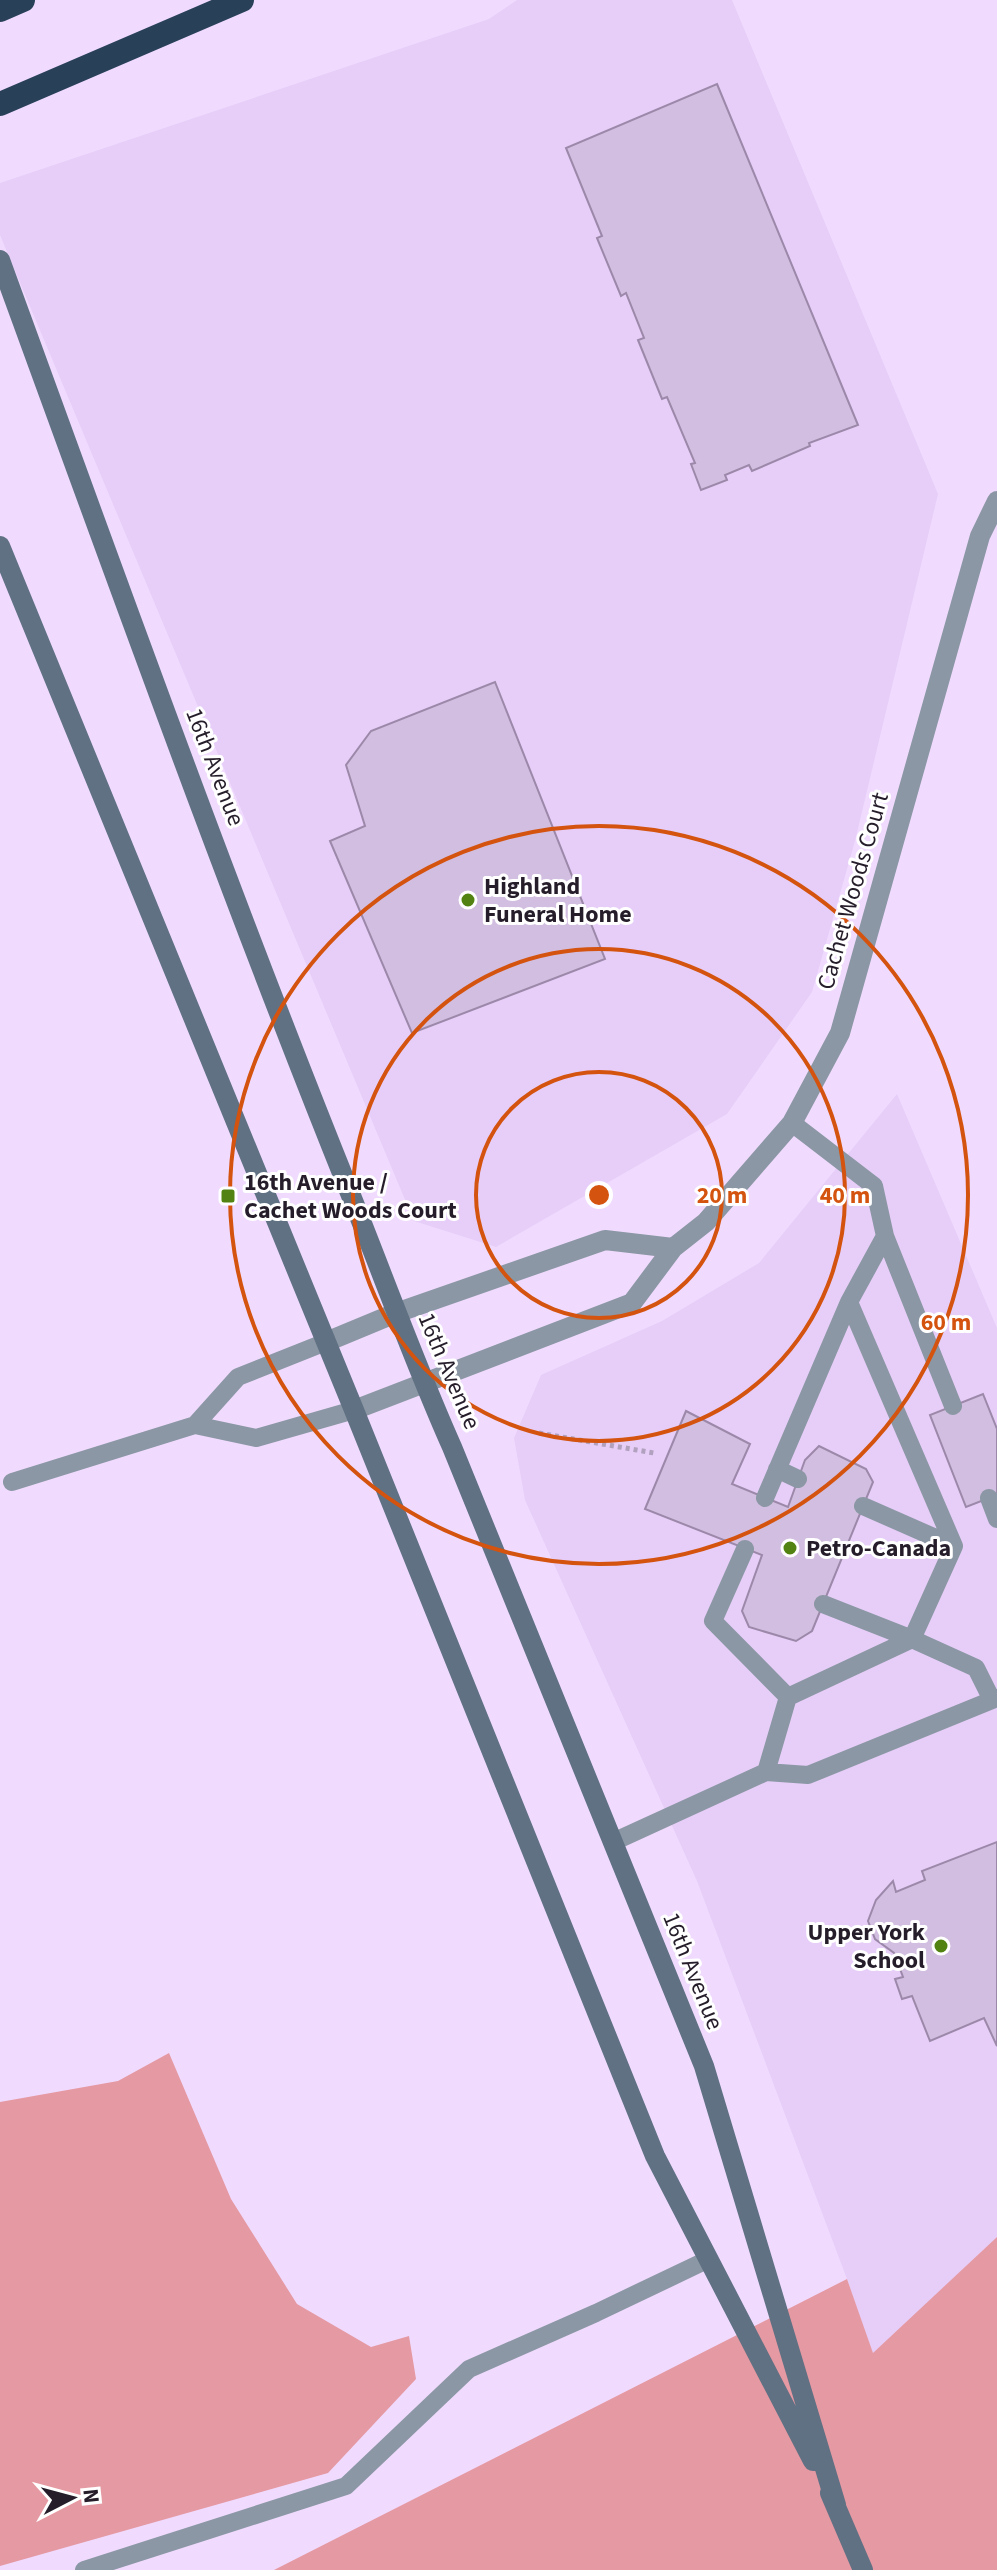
<svg xmlns="http://www.w3.org/2000/svg" width="997" height="2570" viewBox="0 0 997 2570" font-family="'Source Sans 3',sans-serif">
<style>
.built{fill:#e6cef8}
.green{fill:#e599a2}
.building{fill:#d2bee0;stroke:#9c88a9;stroke-width:2}
.lines{fill:none;stroke-linecap:round;stroke-linejoin:round}
.path{stroke:#b2a1be;stroke-width:5;stroke-dasharray:4 4;stroke-linecap:butt}
.lane{stroke:#8b97a4;stroke-width:18}
.street{stroke:#8b97a4;stroke-width:20}
.secondary{stroke:#607184;stroke-width:20}
.highway{stroke:#294059;stroke-width:24}
.ring{fill:none;stroke:#d4530f;stroke-width:4}
.poi-dot{fill:#528212;stroke:#fff;stroke-width:3}
.labels{text-anchor:middle;dominant-baseline:central;stroke-width:6;stroke-linejoin:round;paint-order:stroke}
.street-label{font-size:24px;fill:#251d2a;stroke:#fff}
.poi-label{font-size:24px;font-weight:bold;fill:#251d2a;stroke:#fff;text-anchor:start}
.centre{fill:#d4530f;stroke:#fff;stroke-width:4}
.ring-label{font-size:24px;text-anchor:middle;font-weight:bold;fill:#d4530f;stroke:#fff;stroke-width:6;stroke-linejoin:round;paint-order:stroke}
</style>
<rect width="100%" height="100%" fill="#f0dbff"/>
<!-- built -->
<path class="built" d="M517 0H732L938 494 855 841 812 992 727 1114 496 1247 414 1221 0 235V183L489 19Z
M897 1094 997 1328V2237L873 2354 847 2279 697 1881 525 1500 514 1438 541 1375 662 1321 759 1263Z"/>
<!-- green -->
<path class="green" d="M169 2053 231 2199 297 2304 371 2347 409 2336 416 2379 328 2473 0 2566V2102L118 2081Z
M997 2237V2570H274L847 2279 873 2353Z"/>
<!-- building -->
<path class="building" d="M717 84 858 425 809 443 810 446 752 471 749 465 725 475 727 480 701 490 691 464 695 463 667 397 662 399 638 340 644 338 626 293 621 296 597 238 602 236 566 148Z
M495 682 605 959 412 1033 330 841 365 826 346 765 371 731Z
M983 1394 997 1429V1495L966 1507 930 1415Z
M686 1411 750 1444 732 1484 788 1507 805 1460 819 1446 866 1469 873 1482 812 1631 796 1641 749 1627 742 1611 762 1555 645 1509Z
M997 1842V2046L984 2018 930 2041 912 1996 902 1999 895 1979 903 1977 894 1953 875 1939 868 1921 876 1900 893 1881 896 1892 925 1880 922 1871Z"/>
<g class="lines">
<!-- path -->
<path class="path" d="M539 1433 654 1453"/>
<!-- lane -->
<path class="lane" d="M885 1236 953 1406
M195 1425 238 1377 326 1342
M777 1469 798 1479
M12 1482 195 1425 256 1438 354 1410
M765 1498 849 1302
M989 1498 997 1519
M863 1506 954 1546
M745 1549 713 1621 788 1697
M823 1604 912 1639 976 1668 992 1700
M766 1772 808 1775 997 1698
M613 1842 766 1772 788 1697 912 1639 954 1546 849 1302 885 1236 874 1186 792 1123
M84 2570 346 2486 469 2369 596 2313 709 2259"/>
<!-- street -->
<path class="street" d="M326 1342 396 1313 605 1240 673 1248
M354 1410 632 1303 673 1248 706 1222 792 1123 840 1033 980 536 997 501"/>
<!-- secondary -->
<path class="secondary" d="M0 260C114 572 226 885 350 1193 384 1278 415 1364 452 1447L704 2066 836 2505
M0 546 354 1410 655 2156 813 2461
M830 2493 863 2570"/>
<!-- highway -->
<path class="highway" d="M0 10 23 0
M0 104 242 0"/>
</g>
<!-- distance rings -->
<g class="ring">
<circle cx="599" cy="1195" r="123"/>
<circle cx="599" cy="1195" r="246"/>
<circle cx="599" cy="1195" r="369"/>
</g>
<!-- markers -->
<g class="poi-dot">
<circle cx="468" cy="900" r="8"/>
<rect x="220" y="1188" width="16" height="16" rx="4"/>
<circle cx="790" cy="1548" r="8"/>
<circle cx="941" cy="1946" r="8"/>
</g>
<g class="labels">
<!-- street labels -->
<g class="street-label">
<text transform="translate(215 767) rotate(69)">16th Avenue</text>
<text transform="translate(853 891) rotate(-74)">Cachet Woods Court</text>
<text transform="translate(449 1371) rotate(67)">16th Avenue</text>
<text transform="translate(693 1971) rotate(68)">16th Avenue</text>
</g>
<!-- poi labels -->
<g class="poi-label">
<text x="484" y="886">Highland<tspan x="484" dy="28">Funeral Home</tspan></text>
<text x="244" y="1182">16th Avenue /<tspan x="244" dy="28">Cachet Woods Court</tspan></text>
<text x="806" y="1548">Petro-Canada</text>
<text x="925" y="1932" text-anchor="end">Upper York<tspan x="925" dy="28">School</tspan></text>
</g>
</g>
<circle cx="599" cy="1195" r="12" class="centre"/>
<g class="ring-label">
<text x="722" y="1203">20 m</text>
<text x="845" y="1203">40 m</text>
<text x="946" y="1330">60 m</text>
</g>
<!-- north arrow -->
<g transform="translate(72 2498) rotate(84)" stroke="#ffffff" stroke-width="6" paint-order="stroke">
<path d="M0-6L14 30L0 20L-14 30Z" fill="#251d2a"/>
<text y="-12" font-size="22" font-weight="bold" text-anchor="middle" fill="#251d2a">N</text>
</g>
</svg>
